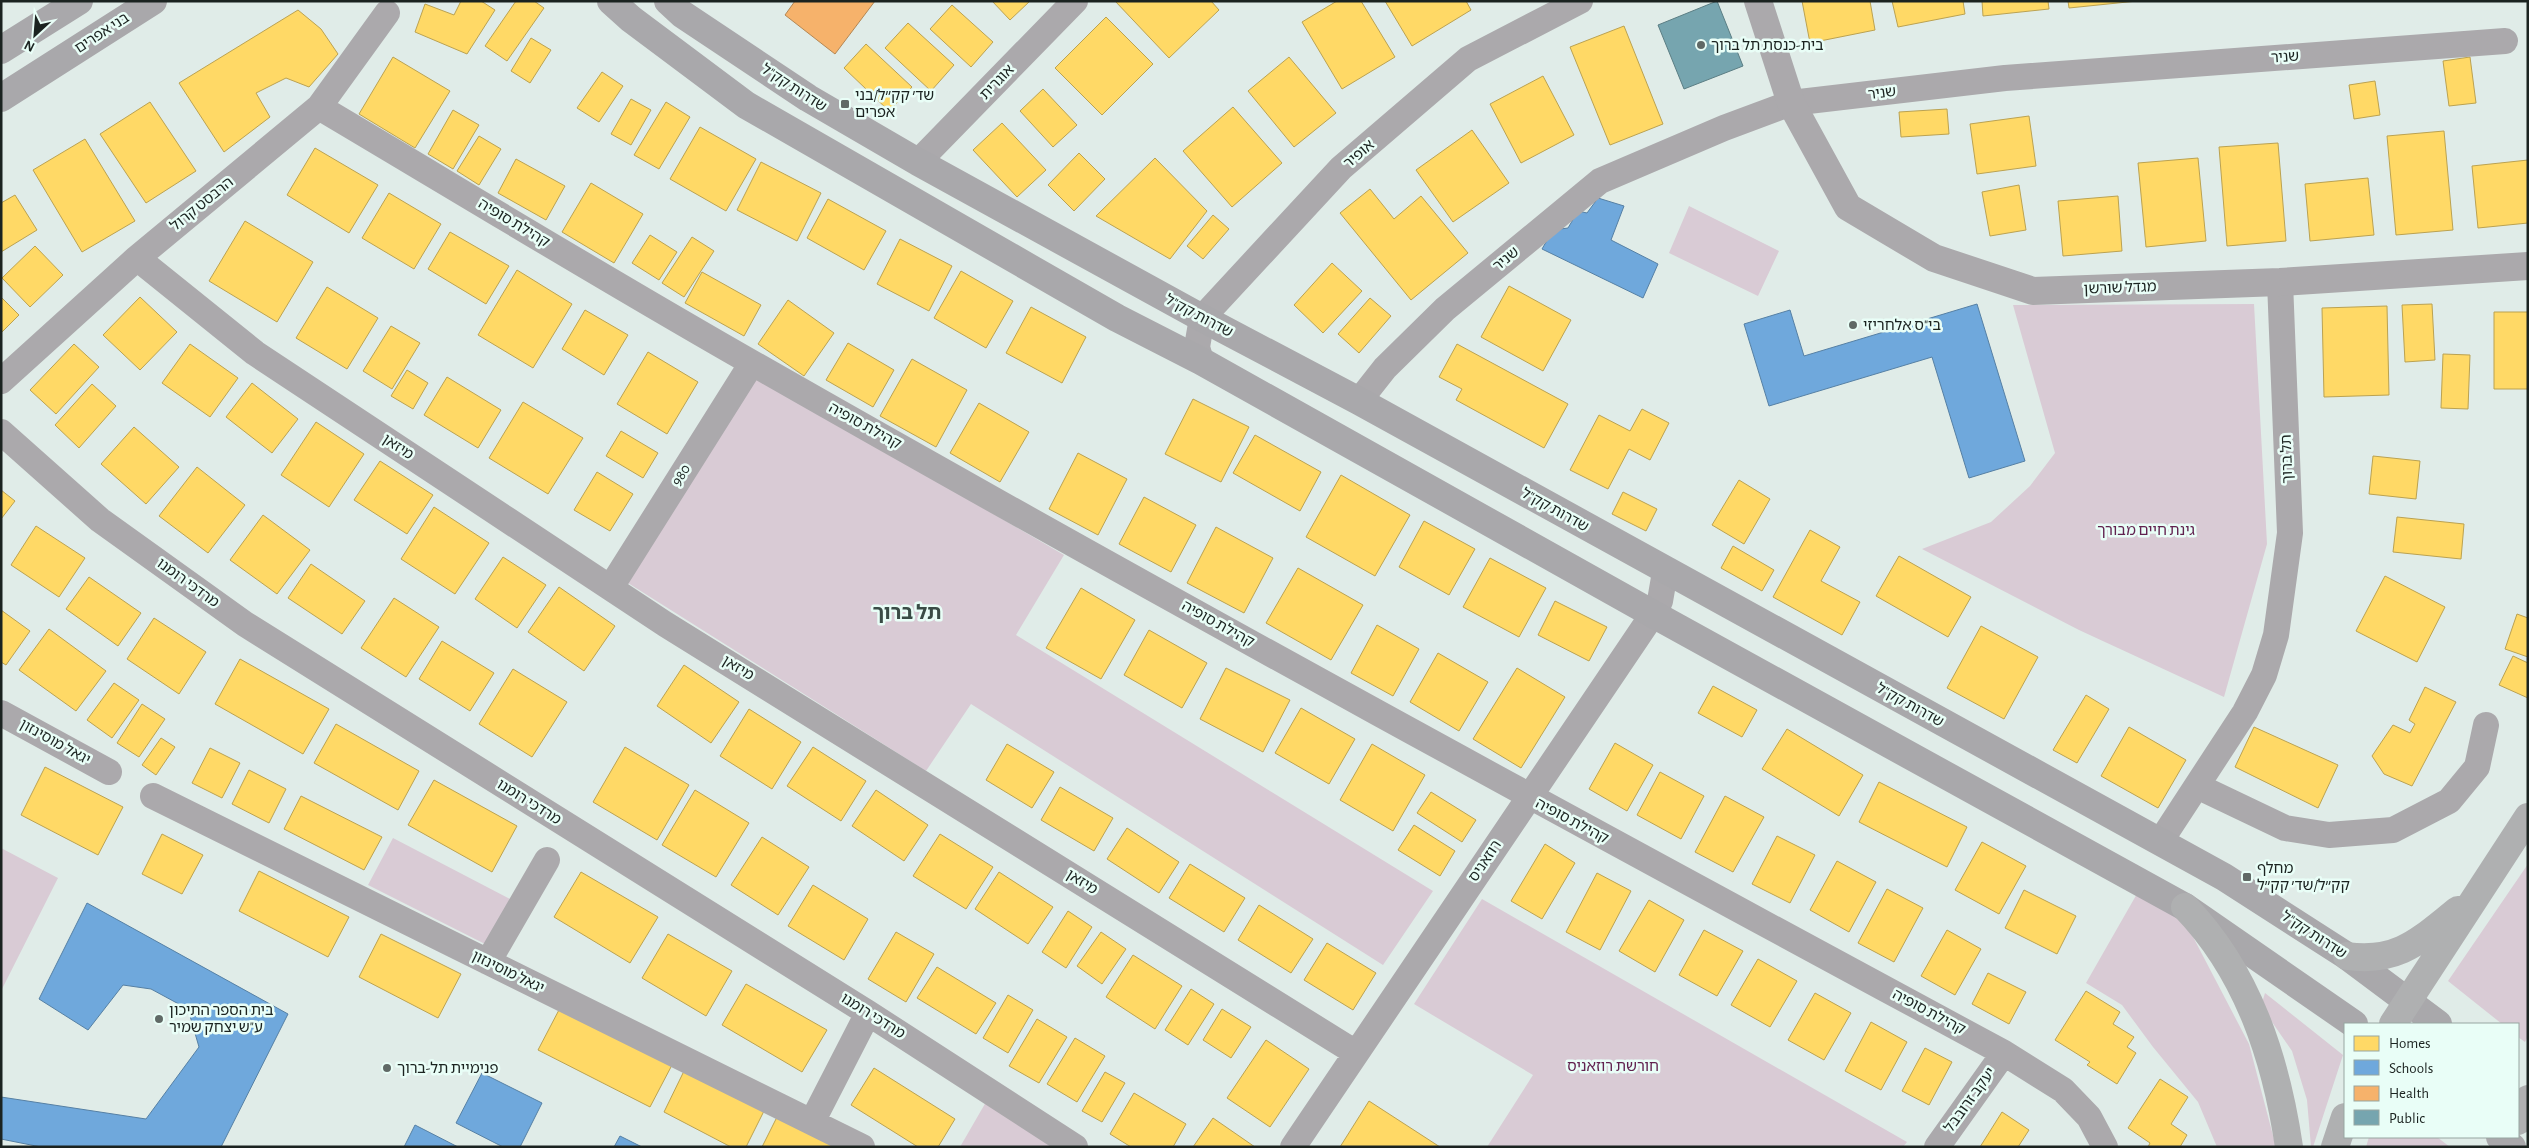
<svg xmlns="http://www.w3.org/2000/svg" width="2529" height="1148" viewBox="0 0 2529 1148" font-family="'Alegreya Sans','Noto Sans Hebrew',sans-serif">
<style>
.green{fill:#d9cbd5}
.homes{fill:#ffd966;stroke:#bba251}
.schools{fill:#6fa8dc;stroke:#5680a4}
.health{fill:#f6b26b;stroke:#b48754}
.public{fill:#76a5af;stroke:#5b7e84}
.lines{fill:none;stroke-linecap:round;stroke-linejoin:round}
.minor{stroke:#aba9ac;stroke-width:26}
.tertiary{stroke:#aba9ac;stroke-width:28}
.secondary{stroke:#a9a8ab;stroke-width:28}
.motorway{stroke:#afb0b1;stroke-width:28}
.secondary-bridge{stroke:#a9a8ab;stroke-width:28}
.poi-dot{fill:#606966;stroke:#e9fef7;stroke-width:2}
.labels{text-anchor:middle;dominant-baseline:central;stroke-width:5;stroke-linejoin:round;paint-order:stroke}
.street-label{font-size:15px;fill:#1b2320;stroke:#e9fef7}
.poi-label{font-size:15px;fill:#1b2320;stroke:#e9fef7;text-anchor:start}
.park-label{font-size:15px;fill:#61214f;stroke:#e9fef7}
.district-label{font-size:20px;font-weight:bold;fill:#3a4c46;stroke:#e9fef7}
</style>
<rect width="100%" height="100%" fill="#e0ece8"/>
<!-- green -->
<path class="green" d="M1689 206 1779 251 1758 296 1669 253Z
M2254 304 2267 544 2224 697 2079 630 1922 549 1991 522 2030 486 2055 453 2013 305Z
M755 375 1064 555 1016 635 1433 891 1383 965 971 704 926 771 628 583Z
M393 838 510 899 487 945 368 885Z
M1 848 58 878 1 991Z
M2528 864V1036L2525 1042 2518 1037V1024H2502L2448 981Z
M2142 885 2180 912 2249 1044 2276 1147H2217L2198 1102 2153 1047 2122 1005 2086 983Z
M1482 899 1907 1142 1903 1147H1487L1533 1075 1414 1004Z
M2265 993 2343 1055 2313 1147H2311L2307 1100 2292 1051 2261 1006Z
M986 1102 1055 1147H960Z
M2369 1137H2437L2450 1147H2366Z"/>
<!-- homes -->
<path class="homes" d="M461 1H481L495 10 467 54 415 32 425 4 454 15Z
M516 1H534L544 8 507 61 485 46Z
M992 1H1030L1010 20Z
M1115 1H1211L1219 10 1169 58Z
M1337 1H1361L1395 57 1342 89 1302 22Z
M1385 1H1466L1471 10 1412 46Z
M1802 1H1870L1875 30 1810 43Z
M1892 1H1963L1965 14 1898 27Z
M1982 1H2048L2049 9 1983 16Z
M2068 1H2137L2069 8Z
M952 5 993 42 971 67 930 29Z
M298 10 321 29 338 54 309 87 286 78 256 93 270 117 224 152 179 83Z
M1106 17 1153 64 1102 115 1055 68Z
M908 23 954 65 931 91 885 48Z
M1624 26 1663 124 1610 145 1570 47Z
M531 38 551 50 530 83 511 71Z
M866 44 912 87 889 111 844 68Z
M393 57 450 91 415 148 359 114Z
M1289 57 1336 113 1294 147 1248 91Z
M2470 57 2476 103 2449 106 2443 61Z
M602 72 623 86 599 122 577 108Z
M1543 76 1574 135 1521 163 1490 104Z
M2375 81 2380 115 2354 119 2349 85Z
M1043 89 1077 125 1053 147 1020 111Z
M631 99 651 110 631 145 611 134Z
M150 102 196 171 146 203 100 134Z
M666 102 690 117 659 169 634 155Z
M1233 107 1282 163 1232 207 1183 151Z
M1947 109 1949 134 1901 137 1899 112Z
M453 110 479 125 453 169 428 154Z
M2029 116 2036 166 1977 174 1970 124Z
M1002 123 1046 170 1017 197 973 150Z
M700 127 756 159 726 211 670 179Z
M1472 130 1509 183 1453 222 1416 170Z
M2444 131 2453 230 2396 235 2387 136Z
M479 136 501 149 479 185 457 171Z
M85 139 135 221 82 252 33 170Z
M2278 143 2286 241 2227 246 2219 147Z
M315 148 378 185 349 233 287 195Z
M1079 153 1105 179 1074 211 1048 185Z
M1155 158 1207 211 1170 259 1096 216Z
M2198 158 2206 241 2146 247 2138 163Z
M516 159 565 186 546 220 498 193Z
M2528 160V223L2478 228 2472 166Z
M761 162 821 193 797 241 737 210Z
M2368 178 2374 235 2310 241 2305 184Z
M591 183 643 214 614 263 562 232Z
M2019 185 2026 230 1990 236 1982 192Z
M1370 189 1394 219 1421 196 1468 253 1411 300 1340 213Z
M389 193 441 224 414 269 362 238Z
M15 195 37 230 1 252V203Z
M2118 196 2122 251 2063 256 2058 201Z
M828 199 886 231 864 270 807 238Z
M1213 215 1229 229 1203 259 1187 246Z
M245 221 313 262 277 322 209 281Z
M450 232 509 266 486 304 428 269Z
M650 235 677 252 659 280 632 263Z
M692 237 714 251 684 297 662 283Z
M900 239 952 266 929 311 877 284Z
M35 246 63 275 30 307 2 278Z
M1332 263 1362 291 1323 333 1294 305Z
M517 270 572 304 533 368 478 335Z
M961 271 1013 301 986 348 934 318Z
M702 272 761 305 744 336 685 303Z
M1509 286 1571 320 1543 371 1481 337Z
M327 287 378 318 347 369 296 338Z
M1 297 19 315 1 333Z
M140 297 177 332 140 370 103 335Z
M1370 298 1391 316 1359 353 1338 334Z
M788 300 834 333 804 376 758 344Z
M2432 304 2435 360 2405 362 2402 305Z
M2387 306 2389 395 2324 397 2322 308Z
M1031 307 1086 337 1062 383 1006 353Z
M585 310 628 335 604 375 562 349Z
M2494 312H2528V389H2494Z
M391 326 420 343 392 389 363 371Z
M848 343 894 370 873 407 826 380Z
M74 344 99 367 56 414 30 390Z
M190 344 238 378 210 417 162 383Z
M1457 344 1568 404 1544 448 1456 400 1462 389 1439 377Z
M648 352 698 382 667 434 617 404Z
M2443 354 2470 355 2468 409 2441 408Z
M912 359 967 390 936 447 880 416Z
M407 370 428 383 413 409 391 396Z
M447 377 501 410 478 448 424 415Z
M252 383 298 419 272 453 226 417Z
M92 384 116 406 79 448 55 425Z
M1193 399 1249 427 1221 482 1165 454Z
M523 402 583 438 548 494 489 458Z
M979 403 1029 432 1000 482 950 453Z
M1642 409 1669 423 1650 460 1629 449 1608 489 1570 470 1599 415 1630 431Z
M316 422 364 454 329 507 281 475Z
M134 427 179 467 146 504 101 464Z
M621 431 658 453 643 478 606 456Z
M1255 435 1321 472 1300 511 1233 473Z
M1078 453 1127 479 1098 535 1049 509Z
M2373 456 2420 461 2416 499 2369 494Z
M380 461 433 495 407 534 354 500Z
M197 467 245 505 208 553 159 516Z
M597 472 633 494 610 531 574 510Z
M1341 475 1410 515 1375 576 1306 537Z
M1739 480 1770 499 1744 544 1712 525Z
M1 490 15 501 1 519Z
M1623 492 1657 509 1646 531 1612 514Z
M1144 497 1196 525 1171 572 1119 544Z
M434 507 489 543 455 594 401 559Z
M263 515 310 550 277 594 230 560Z
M2397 517 2464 524 2461 559 2393 552Z
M1424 521 1475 549 1449 595 1399 567Z
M36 526 85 558 59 597 11 565Z
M1216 527 1273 558 1244 613 1187 583Z
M1810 530 1840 547 1821 581 1860 602 1842 635 1773 597Z
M1733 546 1774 570 1762 591 1721 568Z
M1899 556 1971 597 1948 637 1876 596Z
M503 557 546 585 517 628 475 599Z
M1490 558 1546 588 1519 637 1463 607Z
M311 564 365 601 342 634 288 598Z
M1298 568 1363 605 1331 660 1266 623Z
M2385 576 2445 607 2417 662 2356 631Z
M89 577 141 613 118 646 66 609Z
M559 587 615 626 584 671 528 632Z
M1081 588 1135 620 1101 679 1046 648Z
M394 598 439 627 406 677 361 648Z
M1555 601 1607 627 1589 661 1538 635Z
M1 610 30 631 6 665 1 662Z
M2517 614 2528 618V657L2505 649Z
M154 618 206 652 179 694 127 659Z
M1377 625 1419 649 1393 696 1351 673Z
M1981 626 2038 657 2004 719 1947 688Z
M49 629 106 671 76 711 19 670Z
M1149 630 1207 663 1182 708 1124 675Z
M442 641 494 673 470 711 419 679Z
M1438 653 1488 682 1459 731 1410 702Z
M2513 656 2528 663V698L2499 685Z
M240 659 329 709 303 754 215 704Z
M684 665 739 702 711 743 657 706Z
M1226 668 1290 700 1263 752 1200 719Z
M1517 668 1565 697 1521 768 1473 739Z
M513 669 567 702 532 757 479 724Z
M114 683 139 700 112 738 87 720Z
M1713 686 1757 710 1742 737 1698 713Z
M2425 687 2456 702 2412 786 2384 774 2372 756 2393 725 2410 733 2415 724 2409 720Z
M2086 695 2109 709 2077 763 2053 750Z
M142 704 165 719 139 757 117 743Z
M1301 708 1355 739 1329 784 1275 753Z
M749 709 801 742 772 789 720 756Z
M336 724 419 771 398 810 314 763Z
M2129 727 2186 760 2158 808 2101 776Z
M2254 727 2338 765 2318 808 2235 767Z
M1787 729 1863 775 1839 816 1762 769Z
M161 738 175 747 156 775 142 765Z
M1615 743 1653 765 1627 811 1589 789Z
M1007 744 1054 772 1032 808 986 780Z
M1372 744 1425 775 1393 831 1340 800Z
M625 747 689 785 657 840 593 802Z
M813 747 866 781 841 821 787 786Z
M210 748 240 763 222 798 192 783Z
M45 767 123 807 98 855 21 815Z
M249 770 286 789 269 823 232 804Z
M1660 772 1704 796 1681 839 1637 815Z
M434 780 517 826 492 872 408 825Z
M1879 782 1967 827 1947 867 1859 822Z
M1060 787 1113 818 1094 851 1041 820Z
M695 790 749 823 716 877 662 845Z
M876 790 928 825 904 861 852 826Z
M1431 792 1476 820 1462 842 1417 813Z
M301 796 382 837 364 870 284 829Z
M1725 796 1764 817 1733 872 1695 852Z
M1414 825 1455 851 1440 876 1398 850Z
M1127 828 1179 862 1159 893 1107 859Z
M162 834 203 855 182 894 142 874Z
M940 834 993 867 966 909 913 876Z
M1777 836 1815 855 1790 903 1752 884Z
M762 837 809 867 778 915 731 885Z
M1982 842 2026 866 1999 914 1955 890Z
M1545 844 1575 863 1542 919 1511 901Z
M1837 861 1876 882 1849 932 1810 910Z
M1190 864 1245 898 1224 932 1169 898Z
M259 871 349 917 328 957 239 911Z
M581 872 658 917 630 963 554 917Z
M999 872 1053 907 1028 944 975 909Z
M1597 873 1631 891 1600 950 1566 932Z
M813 885 868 919 844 960 788 926Z
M1887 889 1923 908 1894 962 1858 943Z
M2024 890 2076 916 2057 954 2005 928Z
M1649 900 1684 920 1655 972 1619 951Z
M1259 905 1313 939 1291 973 1238 940Z
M1068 911 1092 927 1066 968 1042 952Z
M1704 930 1743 951 1717 996 1679 975Z
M1947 930 1981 949 1955 995 1921 976Z
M896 932 934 954 906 1002 868 979Z
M1101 932 1126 949 1102 984 1077 966Z
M381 934 461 974 438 1018 359 977Z
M668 934 732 971 706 1016 642 978Z
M1327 943 1376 973 1353 1010 1304 980Z
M1133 955 1182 986 1155 1029 1106 997Z
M1758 959 1797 981 1770 1027 1731 1005Z
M937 967 996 1003 976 1034 917 998Z
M1988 973 2026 992 2009 1024 1972 1004Z
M746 984 827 1030 802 1072 722 1025Z
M1191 989 1214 1004 1188 1045 1165 1030Z
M2086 991 2120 1012 2113 1024 2134 1037 2127 1047 2136 1053 2117 1084 2087 1065 2090 1062 2055 1040Z
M1815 993 1851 1013 1824 1060 1788 1040Z
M1008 995 1033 1010 1008 1053 983 1038Z
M560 1008 672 1065 650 1107 538 1050Z
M1222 1009 1251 1027 1231 1058 1203 1040Z
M1037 1019 1067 1037 1039 1083 1009 1066Z
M1871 1022 1907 1042 1881 1090 1845 1071Z
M1075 1038 1105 1056 1077 1102 1047 1084Z
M1266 1040 1309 1069 1270 1127 1227 1098Z
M1925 1048 1952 1062 1929 1105 1902 1091Z
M874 1068 955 1119 938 1147H918L851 1105Z
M684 1071 764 1111 746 1147H731L664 1112Z
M1105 1072 1125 1083 1102 1122 1082 1111Z
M2160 1079 2188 1097 2171 1124 2187 1135 2180 1147H2148L2150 1143 2128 1128Z
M1134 1093 1186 1124 1173 1147H1131L1110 1134Z
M1369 1101 1440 1147H1340Z
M2002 1112 2029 1130 2018 1147H1980Z
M778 1115 840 1147H762Z
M1213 1118 1255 1147H1193Z"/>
<!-- schools -->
<path class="schools" d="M1598 198 1624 206 1611 240 1658 264 1643 298 1542 249 1553 230 1568 228 1578 211 1587 213Z
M1977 304 2025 461 1969 478 1932 357 1769 406 1744 324 1790 310 1804 356Z
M87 903 288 1014 221 1147H41L1 1139V1097L146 1119 199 1047 188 1009 151 989 123 985 88 1030 39 999Z
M482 1073 542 1103 520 1147H503L456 1123Z
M415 1125 458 1147H404Z
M620 1136 642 1147H614Z"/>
<!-- health -->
<path class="health" d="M795 1H875L835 54 785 15Z"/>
<!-- public -->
<path class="public" d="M1717 1 1743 66 1684 89 1658 25Z"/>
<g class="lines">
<!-- minor -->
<path class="minor" d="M319 107C464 193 608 281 754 364 1167 600 1585 827 2004 1053L2063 1090 2089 1117 2105 1147
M918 162 1075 1
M137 258 255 353 665 624 1356 1053
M1201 361 1197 347 1202 318 1341 168 1468 59 1580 1
M1 381 137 258 319 107 387 13
M1359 401 1385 368 1445 309 1600 181 1724 128 1791 103 2005 78 2505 41
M1 432 100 520 245 624 868 1013 1075 1147
M611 587 752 363
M1 713 109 772
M2197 786 2285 828 2329 835 2393 830 2449 801 2477 767 2486 725
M153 796 862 1147
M2160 842 2245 712 2264 675 2276 635 2290 533 2280 282
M488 962 547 860
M812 1122 868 1013
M1293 1147 1653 614 1660 601 1665 572
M1937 1147 2004 1053"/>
<!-- tertiary -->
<path class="tertiary" d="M1758 1 1791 103 1848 207 1934 258 2033 291 2280 282 2528 266"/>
<!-- secondary -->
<path class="secondary" d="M611 1 631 19 746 105 1117 318 1201 361 1653 614 2185 907 2354 1024
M668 1 682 14 808 98 918 162 1202 318 1359 401 2224 877 2347 956 2438 1024
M1 50 79 1
M1 98 153 1"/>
<!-- motorway -->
<path class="motorway" d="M2185 907C2248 972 2276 1059 2289 1147
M2347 956C2399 963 2420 940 2458 910
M2393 1024 2528 817
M2518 1121 2528 1099
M2335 1147 2345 1117"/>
<!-- secondary-bridge -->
<path class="secondary-bridge" d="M2500 1137 2512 1147"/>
</g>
<!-- markers -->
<g class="poi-dot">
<circle cx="1701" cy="45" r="5"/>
<rect x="840" y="99" width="10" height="10" rx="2.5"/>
<circle cx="1853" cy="325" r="5"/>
<rect x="2242" y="872" width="10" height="10" rx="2.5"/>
<circle cx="159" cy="1019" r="5"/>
<circle cx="387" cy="1068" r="5"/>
</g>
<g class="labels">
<!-- street labels -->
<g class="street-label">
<text transform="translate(102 33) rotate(-33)">בני אפרים</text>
<text transform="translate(2285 57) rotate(-4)">שניר</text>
<text transform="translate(997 82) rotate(-46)">אוגרית</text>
<text transform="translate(794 88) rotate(33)">שדרות קק"ל</text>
<text transform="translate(1882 93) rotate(-7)">שניר</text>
<text transform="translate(1359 154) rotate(-41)">אופיר</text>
<text transform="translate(202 204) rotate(-39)">הרבסט קרול</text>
<text transform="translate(514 223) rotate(31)">קהילת סופיה</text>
<text transform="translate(1506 259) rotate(-40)">שניר</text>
<text transform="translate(2120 288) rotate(-2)">מגדל שורשן</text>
<text transform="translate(1199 316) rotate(28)">שדרות קק"ל</text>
<text transform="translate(865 426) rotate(29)">קהילת סופיה</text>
<text transform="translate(398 447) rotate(33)">מיזאן</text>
<text transform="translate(2287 459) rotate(-92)">תל ברוך</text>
<text transform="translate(681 475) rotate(-58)">980</text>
<text transform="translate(1555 510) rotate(29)">שדרות קק"ל</text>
<text transform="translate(188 583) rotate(36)">מרדכי רומנו</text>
<text transform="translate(1218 624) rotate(29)">קהילת סופיה</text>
<text transform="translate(738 668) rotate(31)">מיזאן</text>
<text transform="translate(1910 705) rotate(29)">שדרות קק"ל</text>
<text transform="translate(55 742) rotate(29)">יגאל מוסינזון</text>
<text transform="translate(529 802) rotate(32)">מרדכי רומנו</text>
<text transform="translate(1572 821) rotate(28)">קהילת סופיה</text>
<text transform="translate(1485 861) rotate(-56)">רוזאניס</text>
<text transform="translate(1082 882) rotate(32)">מיזאן</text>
<text transform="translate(2314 935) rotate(33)">שדרות קק"ל</text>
<text transform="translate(508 972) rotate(26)">יגאל מוסינזון</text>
<text transform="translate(1929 1012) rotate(28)">קהילת סופיה</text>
<text transform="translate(873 1016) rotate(32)">מרדכי רומנו</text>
<text transform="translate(1970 1100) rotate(-54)">יעקב זרובבל</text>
</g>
<!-- poi labels -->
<g class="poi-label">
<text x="1711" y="45">בית-כנסת תל ברוך</text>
<text x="855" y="95">שד׳ קק״ל/בני<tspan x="855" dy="17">אפרים</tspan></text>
<text x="1863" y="325">בי"ס אלחריזי</text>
<text x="2257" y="868">מחלף<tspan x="2257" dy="17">קק״ל/שד׳ קק״ל</tspan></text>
<text x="169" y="1010">בית הספר התיכון<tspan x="169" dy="17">ע"ש יצחק שמיר</tspan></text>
<text x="397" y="1068">פנימיית תל-ברוך</text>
</g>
<!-- park labels -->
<g class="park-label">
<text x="2146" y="530">גינת חיים מבורך</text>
<text x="1613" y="1066">חורשת רוזאניס</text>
</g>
<!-- district labels -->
<g class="district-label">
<text x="907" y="613">תל ברוך</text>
</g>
</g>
<!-- border -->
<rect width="2529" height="1148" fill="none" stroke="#1b2320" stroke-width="5"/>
<!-- legend -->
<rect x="2344" y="1023" width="175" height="115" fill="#e9fef7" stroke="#97a6a1"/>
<rect x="2354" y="1036" width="25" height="15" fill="#ffd966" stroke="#97a6a1"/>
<text x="2389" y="1048" font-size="15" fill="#1b2320">Homes</text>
<rect x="2354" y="1060" width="25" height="15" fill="#6fa8dc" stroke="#97a6a1"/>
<text x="2389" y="1073" font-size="15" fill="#1b2320">Schools</text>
<rect x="2354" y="1086" width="25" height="15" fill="#f6b26b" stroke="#97a6a1"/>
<text x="2389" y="1098" font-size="15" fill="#1b2320">Health</text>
<rect x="2354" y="1110" width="25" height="15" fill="#76a5af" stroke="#97a6a1"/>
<text x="2389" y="1123" font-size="15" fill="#1b2320">Public</text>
<!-- north arrow -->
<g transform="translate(35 35) rotate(206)" stroke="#e9fef7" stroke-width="4" paint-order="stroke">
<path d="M0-4L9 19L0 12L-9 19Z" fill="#1b2320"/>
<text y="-8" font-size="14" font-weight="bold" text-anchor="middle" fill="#1b2320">N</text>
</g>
</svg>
